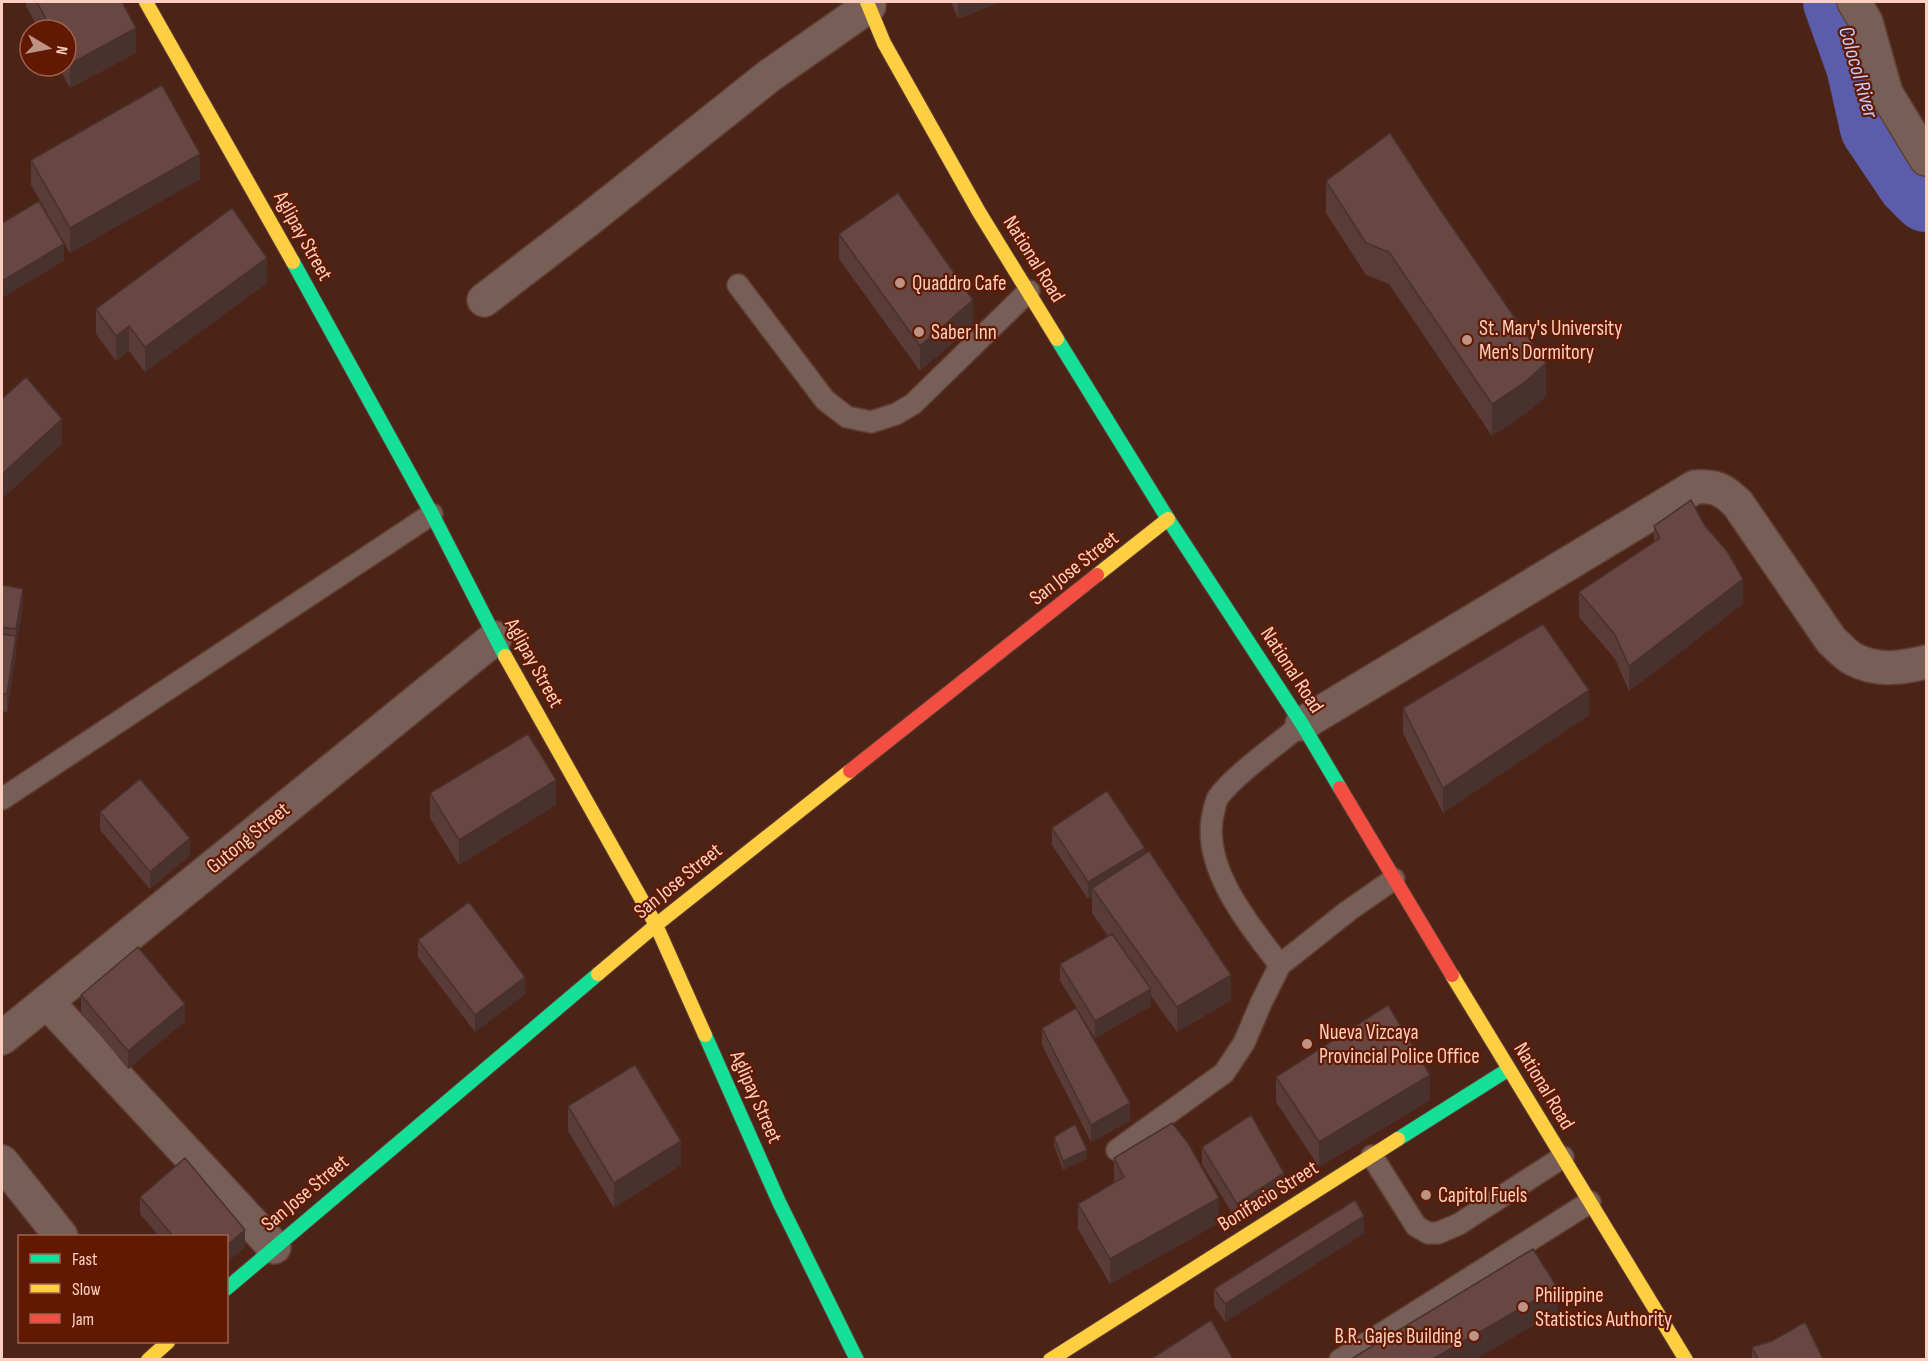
<svg xmlns="http://www.w3.org/2000/svg" width="1928" height="1361" viewBox="0 0 1928 1361" font-family="'Sofia Sans Condensed',sans-serif">
<style>
.lines{fill:none;stroke-linecap:round;stroke-linejoin:round}
.river{stroke:#5b5daa;stroke-width:68}
.lane-casing{stroke:#5f3e33;stroke-width:24}
.street-casing{stroke:#5f3e33;stroke-width:36}
.fast-casing{stroke:#5f3e33;stroke-width:16}
.slow-casing{stroke:#5f3e33;stroke-width:16}
.jam-casing{stroke:#5f3e33;stroke-width:16}
.lane{stroke:#775f57;stroke-width:21}
.street{stroke:#775f57;stroke-width:33}
.fast{stroke:#16e098;stroke-width:14}
.slow{stroke:#ffcf43;stroke-width:14}
.jam{stroke:#f24e42;stroke-width:14}
.wall{fill:#593c38}
.shaded-wall{fill:#49312e}
.building{fill:#684641;stroke:#49312e;stroke-width:1.5}
.poi-dot{fill:#be9285;stroke:#621901;stroke-width:2}
.labels{text-anchor:middle;dominant-baseline:central;stroke-width:4.5;stroke-linejoin:round;paint-order:stroke}
.street-label{font-size:21px;fill:#fbcec0;stroke:#621901}
.poi-label{font-size:21px;fill:#fbcec0;stroke:#621901;text-anchor:start}
.water-label{font-size:22px;font-style:italic;fill:#c6cefd;stroke:#621901}
</style>
<rect width="100%" height="100%" fill="#4c2417"/>
<g class="lines">
<!-- river -->
<path class="river" d="M1837 2 1860 66 1874 128 1911 183 1926 198"/>
<defs>
<path id="lane" d="M738 285 825 400 847 417 871 422 896 414 913 404 1029 291
M2 799 432 514
M1280 965C1249 925 1201 867 1213 814 1215 808 1215 801 1219 796 1238 772 1277 745 1302 724
M1117 1150 1224 1073 1244 1043 1261 1003 1280 965 1348 911 1394 879
M1372 1156 1416 1226 1428 1233H1438L1459 1224 1563 1157
M1340 1360 1590 1202"/>
<path id="street" d="M1854 2 1866 22 1886 93 1926 159
M484 300 588 220 769 76 869 6
M1302 724 1695 487C1716 486 1723 489 1738 504L1831 640C1838 646 1845 655 1853 659 1877 672 1902 668 1926 662
M47 1002 274 1247
M2 1038 495 638
M2 1162 61 1236"/>
<path id="fast" d="M293 262 432 514 505 656
M1057 339 1168 519 1302 724 1340 788
M705 1035 779 1202 857 1360
M1398 1139 1509 1069
M226 1289 598 974"/>
<path id="slow" d="M146 2 293 262
M867 2 884 43 979 212 1057 339
M1097 575 1168 519
M505 656 656 925 705 1035
M598 974 656 925 850 771
M1452 975 1686 1360
M148 1360 168 1342
M1050 1360 1398 1139"/>
<path id="jam" d="M850 771 1097 575
M1340 788 1452 975"/>
</defs>
<!-- lane casing -->
<use href="#lane" class="lane-casing"/>
<!-- street casing -->
<use href="#street" class="street-casing"/>
<!-- fast casing -->
<use href="#fast" class="fast-casing"/>
<!-- slow casing -->
<use href="#slow" class="slow-casing"/>
<!-- jam casing -->
<use href="#jam" class="jam-casing"/>
<!-- lane -->
<use href="#lane" class="lane"/>
<!-- street -->
<use href="#street" class="street"/>
<!-- fast -->
<use href="#fast" class="fast"/>
<!-- slow -->
<use href="#slow" class="slow"/>
<!-- jam -->
<use href="#jam" class="jam"/>
</g>
<!-- wall -->
<path class="wall" d="M26 2H122L136 53 70 88 58 66H66V30H39L26 6Z
M951 2H1000L958 19Z
M31 160 200 179 70 253 31 185Z
M1326 181 1546 396 1525 414 1492 436 1389 284 1366 275 1326 213Z
M839 234 973 325 920 371 839 259Z
M267 283 145 372 129 351 116 361 96 334V309Z
M1654 526H1705L1743 604 1629 691 1615 659 1579 617V592L1654 542Z
M2 585 23 606 16 646V653L7 712 2 711Z
M1403 708 1589 715 1443 813 1403 733Z
M430 793 556 805 459 865 430 818Z
M100 812 190 855 150 889 100 830Z
M1052 828 1145 854 1231 1000 1177 1032 1151 996V1006L1095 1038 1060 981V964L1108 936 1092 913V897L1088 899 1052 845Z
M418 940 525 994 475 1032 418 957Z
M81 995 185 1021 128 1069 81 1012Z
M1042 1028 1130 1121 1091 1142 1042 1045Z
M1276 1077 1430 1100 1319 1167 1276 1102Z
M568 1106 681 1165 614 1208 568 1131Z
M1054 1137 1087 1158 1063 1170 1054 1145Z
M1202 1147 1284 1190 1237 1221 1202 1164Z
M185 1158 245 1230V1247L226 1263V1236H159L140 1214V1197Z
M1114 1158 1219 1223 1110 1284 1078 1229V1204L1114 1183Z
M1364 1233 1225 1322 1214 1306V1289Z
M1752 1347 1823 1359H1752Z"/>
<!-- shaded-wall -->
<path class="shaded-wall" d="M958 2H1000L958 19Z
M136 28V53L70 88V64Z
M200 154V179L70 253V228Z
M64 244V261L2 298V281Z
M267 258V283L145 372V347Z
M973 300V325L920 371V346Z
M129 326V351L116 361V336Z
M1546 363V396L1525 414 1492 436V404Z
M62 419V444L2 499V474Z
M1743 579V604L1629 691V666Z
M23 589V606L16 646V653L7 712V694L16 636V629Z
M1589 690V715L1443 813V788Z
M556 780V805L459 865V840Z
M190 838V855L150 889V872Z
M1145 848V865L1092 888V897L1088 899V882Z
M1231 975V1000L1177 1032V1007Z
M525 977V994L475 1032V1015Z
M1151 989V1006L1095 1038V1021Z
M185 1004V1021L128 1069V1051Z
M1430 1075V1100L1319 1167V1142Z
M1130 1103V1121L1091 1142V1125Z
M681 1141V1165L614 1208V1183Z
M1087 1150V1158L1063 1170V1161Z
M1284 1173V1190L1237 1221V1204Z
M1219 1198V1223L1110 1284V1259Z
M1364 1216V1233L1225 1322V1304Z
M245 1230V1247L226 1263V1246Z
M1557 1287V1312L1476 1359H1433Z"/>
<!-- building -->
<path class="building" d="M37 2H122L136 28 70 64 66 57V30H52Z
M162 85 200 154 70 228 31 160Z
M1390 133 1437 205 1546 363 1525 382 1492 404 1389 252 1366 243 1326 181Z
M898 193 973 300 920 346 839 234Z
M39 201 64 244 2 281V223Z
M232 208 267 258 145 347 129 326 116 336 96 309Z
M26 377 62 419 2 474V399Z
M1691 500 1705 526 1727 551 1743 579 1629 666 1615 635 1579 592 1660 538 1654 526Z
M2 585 23 589 16 629 2 627Z
M1543 624 1589 690 1443 788 1403 708Z
M2 634 16 636 7 694H2Z
M528 734 556 780 459 840 430 793Z
M140 779 190 838 150 872 100 812Z
M1107 791 1145 848 1088 882 1052 828Z
M1149 851 1231 975 1177 1007 1092 888Z
M469 902 525 977 475 1015 418 940Z
M1112 934 1151 989 1095 1021 1060 964Z
M138 947 185 1004 128 1051 81 995Z
M1388 1005 1430 1075 1319 1142 1276 1077Z
M1076 1008 1130 1103 1091 1125 1042 1028Z
M635 1065 681 1141 614 1183 568 1106Z
M1251 1115 1284 1173 1237 1204 1202 1147Z
M1172 1123 1188 1143 1219 1198 1110 1259 1078 1204 1124 1177 1114 1158Z
M1075 1124 1087 1150 1063 1161 1054 1137Z
M185 1158 245 1230 226 1246V1236H173L140 1197Z
M1355 1200 1364 1216 1225 1304 1214 1289Z
M1533 1249 1557 1287 1433 1359H1351Z
M1211 1320 1233 1359H1151Z
M1805 1322 1823 1359H1758L1752 1347 1772 1341Z"/>
<!-- markers -->
<g class="poi-dot">
<circle cx="900" cy="283" r="6"/>
<circle cx="919" cy="332" r="6"/>
<circle cx="1467" cy="340" r="6"/>
<circle cx="1307" cy="1044" r="6"/>
<circle cx="1426" cy="1195" r="6"/>
<circle cx="1523" cy="1307" r="6"/>
<circle cx="1474" cy="1336" r="6"/>
</g>
<g class="labels">
<!-- street labels -->
<g class="street-label">
<text transform="translate(303 236) rotate(61)">Aglipay Street</text>
<text transform="translate(1034 259) rotate(58)">National Road</text>
<text transform="translate(1074 568) rotate(-38)">San Jose Street</text>
<text transform="translate(534 663) rotate(61)">Aglipay Street</text>
<text transform="translate(1292 670) rotate(57)">National Road</text>
<text transform="translate(248 838) rotate(-39)">Gutong Street</text>
<text transform="translate(678 881) rotate(-39)">San Jose Street</text>
<text transform="translate(1544 1086) rotate(59)">National Road</text>
<text transform="translate(756 1097) rotate(66)">Aglipay Street</text>
<text transform="translate(305 1193) rotate(-40)">San Jose Street</text>
<text transform="translate(1268 1196) rotate(-32)">Bonifacio Street</text>
</g>
<!-- poi labels -->
<g class="poi-label">
<text x="912" y="283">Quaddro Cafe</text>
<text x="1479" y="328">St. Mary's University<tspan x="1479" dy="24">Men's Dormitory</tspan></text>
<text x="931" y="332">Saber Inn</text>
<text x="1319" y="1032">Nueva Vizcaya<tspan x="1319" dy="24">Provincial Police Office</tspan></text>
<text x="1438" y="1195">Capitol Fuels</text>
<text x="1535" y="1295">Philippine<tspan x="1535" dy="24">Statistics Authority</tspan></text>
<text x="1462" y="1336" text-anchor="end">B.R. Gajes Building</text>
</g>
<!-- water labels -->
<g class="water-label">
<text transform="translate(1858 72) rotate(74)">Colocol River</text>
</g>
</g>
<!-- border -->
<rect width="1928" height="1361" fill="none" stroke="#fbcec0" stroke-width="6"/>
<!-- legend -->
<rect x="18" y="1235" width="210" height="108" fill="#621901" stroke="#9f614d" stroke-width="1.5"/>
<rect x="30" y="1254" width="30" height="9" fill="#16e098" stroke="#9f614d" stroke-width="1.5"/>
<text x="72" y="1265" font-size="18" fill="#fbcec0">Fast</text>
<rect x="30" y="1284" width="30" height="9" fill="#ffcf43" stroke="#9f614d" stroke-width="1.5"/>
<text x="72" y="1295" font-size="18" fill="#fbcec0">Slow</text>
<rect x="30" y="1314" width="30" height="9" fill="#f24e42" stroke="#9f614d" stroke-width="1.5"/>
<text x="72" y="1325" font-size="18" fill="#fbcec0">Jam</text>
<!-- north arrow -->
<g transform="translate(48 48) rotate(100)"><circle r="28" fill="#621901" stroke="#9f614d" stroke-width="1.5"/>
<path d="M0-4.5L10 22L0 15L-10 22Z" fill="#be9285"/>
<text y="-9" font-size="16" font-weight="bold" text-anchor="middle" fill="#fbcec0">N</text>
</g>
</svg>
